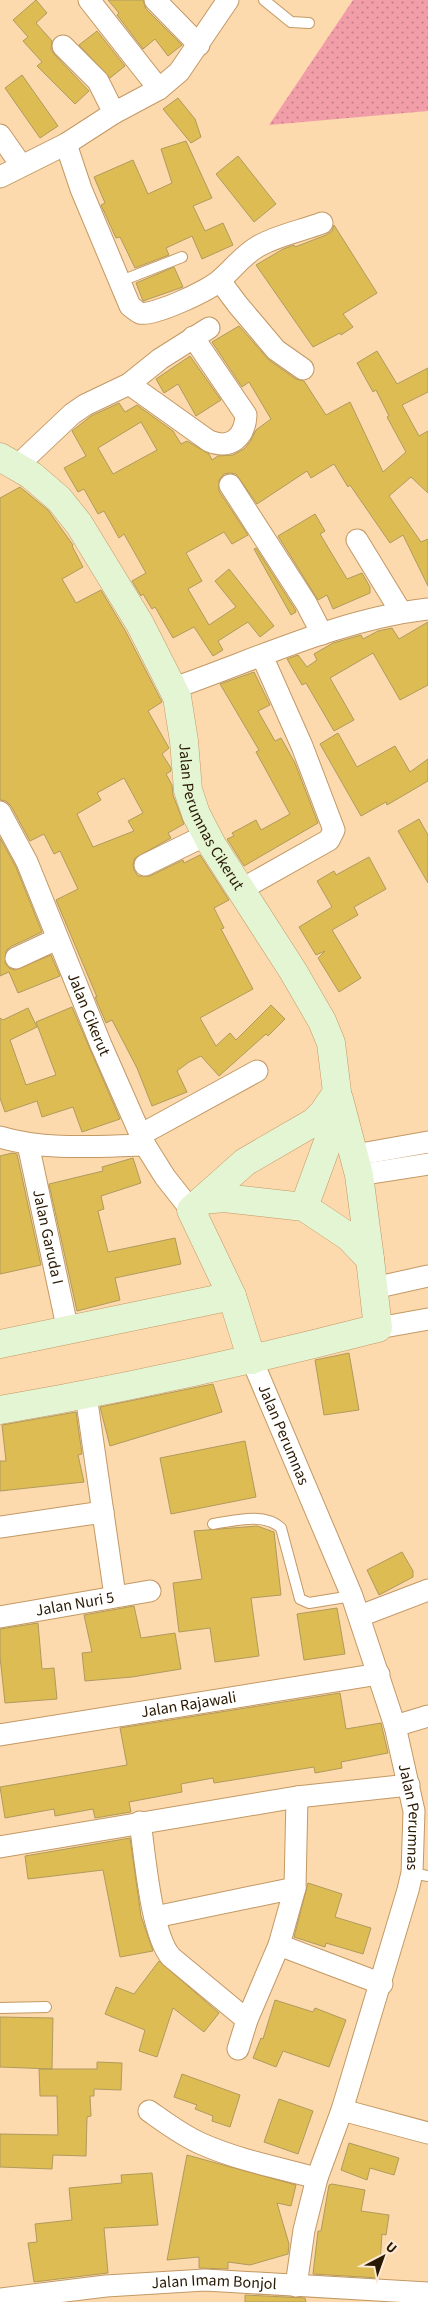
<svg xmlns="http://www.w3.org/2000/svg" width="428" height="2302" viewBox="0 0 428 2302" font-family="'Source Sans 3',sans-serif">
<style>
.grass{fill:url(#grass-dots)}
.building{fill:#ddbc54;stroke:#b09b5c;fill-rule:evenodd}
.lines{fill:none;stroke-linecap:round;stroke-linejoin:round}
.lane-casing{stroke:#c39964;stroke-width:12}
.street-casing{stroke:#c39964;stroke-width:23}
.secondary-casing{stroke:#c39964;stroke-width:29}
.lane{stroke:#fff;stroke-width:10}
.street{stroke:#fff;stroke-width:21}
.secondary{stroke:#e4f5d4;stroke-width:28}
.labels{text-anchor:middle;dominant-baseline:central;stroke-width:4;stroke-linejoin:round;paint-order:stroke}
.street-label{font-size:16px;fill:#291903;stroke:#fcead5}
</style>
<defs>
<pattern id="grass-dots" width="8" height="8" patternUnits="userSpaceOnUse" patternTransform="scale(1.25)"><rect width="8" height="8" fill="#f29ea9"/><path d="M2 2h.1M6 6h.1" fill="none" stroke="#c48087" stroke-width="1.8" stroke-linecap="round"/></pattern>
</defs>
<rect width="100%" height="100%" fill="#fdd9ae"/>
<!-- grass -->
<path class="grass" d="M353 0H428V111L269 125Z"/>
<!-- building -->
<path class="building" d="M36 0 47 13 36 23 52 41 51 49 54 54 89 91 75 104 37 66 42 62 23 41 28 37 13 20Z
M108 0H143L146 9 182 45 168 56 155 39 143 49 117 15 119 13Z
M97 31 125 66 110 78 79 45Z
M22 75 58 126 40 138 5 88Z
M178 98 195 119 201 137 191 143 163 109Z
M186 141 212 198 193 206 205 231 223 223 233 245 202 259 192 236 166 248 169 255 135 268 120 237 116 238 107 218 101 205 105 203 94 177 133 160 148 194 172 183 161 149Z
M238 156 276 204 254 222 216 174Z
M334 225 377 293 343 314 353 327 341 335 340 333 313 347 256 265 283 249 294 245 295 247 326 235 332 231Z
M174 267 183 287 143 301 136 283Z
M239 326 269 360 296 379 304 381 326 415 350 402 383 472 406 452 387 417 389 416 376 390 373 392 357 363 377 351 397 384 428 368V392L402 405 419 436 428 431V493L411 477 389 496 421 542 428 539V586L403 535 390 543 350 485 348 487 334 464 311 478 307 471 257 504 236 474 230 473 224 474 219 480V491L248 535 232 544 224 532 186 553 202 581 188 589 209 625 236 607 215 581 229 569 274 626 260 637 248 622 218 641 223 650 213 656 194 627 173 638 155 607 152 609 143 594 141 596 132 581 146 573 124 534 119 538 104 511 98 514 84 489 78 492 64 468 86 456 72 431 91 416 119 403 125 412 137 405 173 431 181 444 187 441 209 454 212 460 218 456 233 455 244 449 250 442 256 430 271 419 249 382 242 387 212 342ZM141 422 157 450 113 474 98 448Z
M190 356 221 400 196 416 178 384 164 393 156 379Z
M20 487 48 510 73 545 72 546 83 567 62 579 76 603 101 590 126 632 162 702 148 711 169 748 162 754 171 768V771L166 774 172 785 173 795 184 824 168 833 171 838 135 858 133 864 134 870 138 876H150L183 860 184 863 200 855 229 900 214 908 224 928 221 929 253 989 200 1018 216 1046 230 1033 236 1040 271 1005 285 1019 268 1036 266 1034 219 1076 201 1056 189 1062 177 1071 187 1092 152 1106 137 1068 112 1020 106 1023 95 997H97L56 900 78 889 60 851 54 854 44 834 30 841 11 806 6 801 0 800V498ZM124 778 143 813 128 821 134 831 93 847 77 814 101 800 97 793Z
M315 514 325 531 320 534 347 579 362 573 370 587V593L333 609 327 595 318 600 278 536Z
M256 548 295 609 296 612 291 615 254 549Z
M428 622V685L400 700 373 653 330 678 354 720 334 731 306 683 302 685 287 659 298 655 307 667 317 660 314 654 333 643 361 635 363 639 378 631 392 628 399 639Z
M254 672 270 705 258 711 275 741 281 738 295 763 318 823 244 866 227 839 234 836 232 833 256 820 261 830 290 814 256 752 259 750 220 684Z
M338 733 357 767 395 746 410 772 428 759V781L387 805 386 802 361 816 320 744Z
M419 819 428 835V883L398 831Z
M0 838 16 867 42 932 10 947 6 951 5 963 9 968 15 970 51 955 60 976 18 993 9 972 0 976Z
M369 857 386 889 354 907 358 915 332 930 361 978 339 992 318 958 325 951 316 955 299 927 332 907 317 881 334 871 336 875Z
M72 1007 120 1119 82 1132 73 1107 42 1117 37 1101 5 1112 0 1098V1018L3 1020 28 1008 37 1027 10 1040 26 1085 56 1075 36 1022Z
M12 1153 17 1154 41 1265 0 1274V1156Z
M133 1158 141 1183 101 1196 104 1209 98 1211 108 1252 175 1238 181 1264 115 1278 120 1300 77 1311 49 1184 103 1171 102 1167Z
M349 1353 359 1410 324 1415 315 1360Z
M213 1384 222 1412 110 1446 100 1407Z
M76 1412 82 1454 78 1455 84 1482 0 1491V1461H6L2 1425Z
M245 1441 256 1497 171 1514 160 1458Z
M257 1526 274 1532 281 1595 251 1598 259 1656 215 1662 210 1628 179 1632 173 1583 202 1579 194 1531Z
M402 1552 413 1571V1577L379 1595 367 1570Z
M134 1606 141 1638 175 1633 181 1669 132 1677 85 1681 82 1653 92 1652 84 1615Z
M337 1608 345 1654 304 1660 297 1614Z
M38 1623 42 1669 54 1668 57 1699 5 1703 0 1657V1629Z
M340 1693 346 1729 381 1723 388 1753 341 1762 342 1768 315 1773 314 1767 214 1783 213 1778 181 1784 182 1792 129 1802 131 1812 95 1818 93 1809 55 1816 54 1809 5 1818 0 1787 127 1765 120 1728Z
M130 1838 141 1916 153 1951 120 1957 103 1870 28 1879 25 1856Z
M308 1883 342 1894 335 1917 371 1928 363 1954 326 1943 325 1947 294 1937Z
M159 1961 219 2013 204 2032 173 2008 157 2057 139 2051 145 2030 105 2014 116 1987 134 1994Z
M275 2000 313 2012 315 2008 346 2020 329 2067 283 2051 276 2067 253 2058 261 2038 263 2039Z
M0 2017 53 2018 52 2069 0 2067Z
M97 2062 122 2063 121 2090 94 2089V2096H90L91 2116 87 2117 86 2156 53 2155 52 2169 0 2167V2134L58 2135 57 2096H40L39 2069H97Z
M182 2074 240 2095 230 2127 212 2121 213 2116 195 2109 197 2105 174 2097Z
M279 2099 313 2111 298 2154 264 2142Z
M349 2143 399 2158 394 2175 370 2168 367 2180 341 2170Z
M187 2155 296 2185 291 2206 277 2203 289 2244 288 2254 250 2265 228 2262V2269L199 2268V2257L167 2260Z
M152 2173 158 2225 104 2228 108 2273 34 2282 28 2243 37 2242 35 2224 72 2220 69 2188 122 2183 121 2175Z
M332 2184 365 2190 361 2211 389 2215 386 2235 382 2234 379 2278 313 2274 318 2231H321L329 2185Z
M245 2295 305 2298 306 2302H245Z"/>
<g class="lines">
<defs>
<path id="lane" d="M264 0 291 22 309 23
M121 281 182 257
M213 1524C234 1521 264 1512 281 1528L300 1599 309 1603 352 1596
M412 1873 428 1876
M0 2008 46 2007"/>
<g id="street">
<path d="M89 0 159 89"/>
<path d="M155 0 199 45"/>
<path d="M63 46 98 81 114 113"/>
<path d="M0 135 21 165"/>
<path d="M66 144 81 189 130 306C133 308 137 312 140 313 152 317 210 290 220 280 233 269 242 256 257 247 277 235 301 231 322 223"/>
<path d="M0 177 66 144 114 113 159 89 179 72 228 0"/>
<path d="M220 281 238 305 276 350 303 369"/>
<path d="M129 384 209 441C231 450 245 437 246 415L193 337"/>
<path d="M17 466 72 414 85 405 129 384 160 359 209 328"/>
<path d="M230 485 306 603 322 634"/>
<path d="M357 540 401 612"/>
<path d="M174 688C257 659 340 619 428 609"/>
<path id="s1" d="M0 812 27 862 101 1045 145 1145 165 1177 191 1210"/>
<path d="M145 865 206 835"/>
<path d="M242 889 329 840 334 830 302 746 262 656"/>
<path d="M16 958 57 939"/>
<path d="M142 1134 257 1071"/>
<path d="M0 1137C46 1151 98 1146 145 1145"/>
<path id="s2" d="M28 1144 68 1331"/>
<path d="M355 1155 428 1142"/>
<path d="M359 1175 428 1164"/>
<path d="M374 1288 428 1276"/>
<path d="M378 1328 428 1319"/>
<path id="s3" d="M252 1360 352 1596 395 1726 414 1811 412 1873 408 1890 342 2110 317 2178 304 2230 296 2286"/>
<path d="M86 1395 115 1596"/>
<path d="M0 1527 103 1512"/>
<path d="M360 1616 428 1590"/>
<path id="s4" d="M0 1617 150 1591"/>
<path d="M395 1726 428 1716"/>
<path id="s5" d="M0 1735 379 1674"/>
<path d="M140 1822C145 1856 151 1934 171 1957L247 2020"/>
<path d="M0 1847 297 1797 409 1785"/>
<path d="M155 1917 295 1888"/>
<path d="M279 1945 382 1984"/>
<path d="M238 2049 247 2020 279 1945 295 1888 297 1797"/>
<path d="M342 2110 428 2133"/>
<path d="M149 2111C166 2123 183 2136 202 2144 238 2160 279 2168 317 2178"/>
<path id="s6" d="M0 2299 106 2286 205 2280 428 2293"/>
</g>
<g id="secondary">
<path id="s7" d="M0 457 31 475 59 499 79 524 140 624 177 697 184 741 188 790 196 814 212 845 293 971 322 1021 331 1043 337 1092 330 1136 304 1207"/>
<path d="M339 1099 359 1175 370 1259"/>
<path d="M0 1344 232 1296"/>
<path d="M252 1360 232 1296 191 1210 245 1162 314 1122 323 1113 336 1094"/>
<path d="M0 1410C127 1388 253 1360 378 1328L370 1259 349 1237 304 1207 224 1198 203 1200"/>
</g>
</defs>
<!-- lane casing -->
<use href="#lane" class="lane-casing"/>
<!-- street casing -->
<use href="#street" class="street-casing"/>
<!-- secondary casing -->
<use href="#secondary" class="secondary-casing"/>
<!-- lane -->
<use href="#lane" class="lane"/>
<!-- street -->
<use href="#street" class="street"/>
<!-- secondary -->
<use href="#secondary" class="secondary"/>
</g>
<g class="labels">
<!-- street labels -->
<g class="street-label">
<text stroke="none"><textPath href="#s7" startOffset="430">Jalan Perumnas Cikerut</textPath></text>
<text stroke="none"><textPath href="#s1" startOffset="221">Jalan Cikerut</textPath></text>
<text stroke="none"><textPath href="#s2" startOffset="95">Jalan Garuda I</textPath></text>
<text stroke="none"><textPath href="#s3" startOffset="81">Jalan Perumnas</textPath></text>
<text stroke="none"><textPath href="#s4" startOffset="76">Jalan Nuri 5</textPath></text>
<text stroke="none"><textPath href="#s5" startOffset="191">Jalan Rajawali</textPath></text>
<text stroke="none"><textPath href="#s3" startOffset="486">Jalan Perumnas</textPath></text>
<text stroke="none"><textPath href="#s6" startOffset="215">Jalan Imam Bonjol</textPath></text>
</g>
</g>
<!-- north arrow -->
<g transform="translate(383 2257) rotate(41)" stroke="#fcead5" stroke-width="4" paint-order="stroke">
<path d="M0-4L9 19L0 12L-9 19Z" fill="#291903"/>
<text y="-8" font-size="14" font-weight="bold" text-anchor="middle" fill="#291903">U</text>
</g>
</svg>
